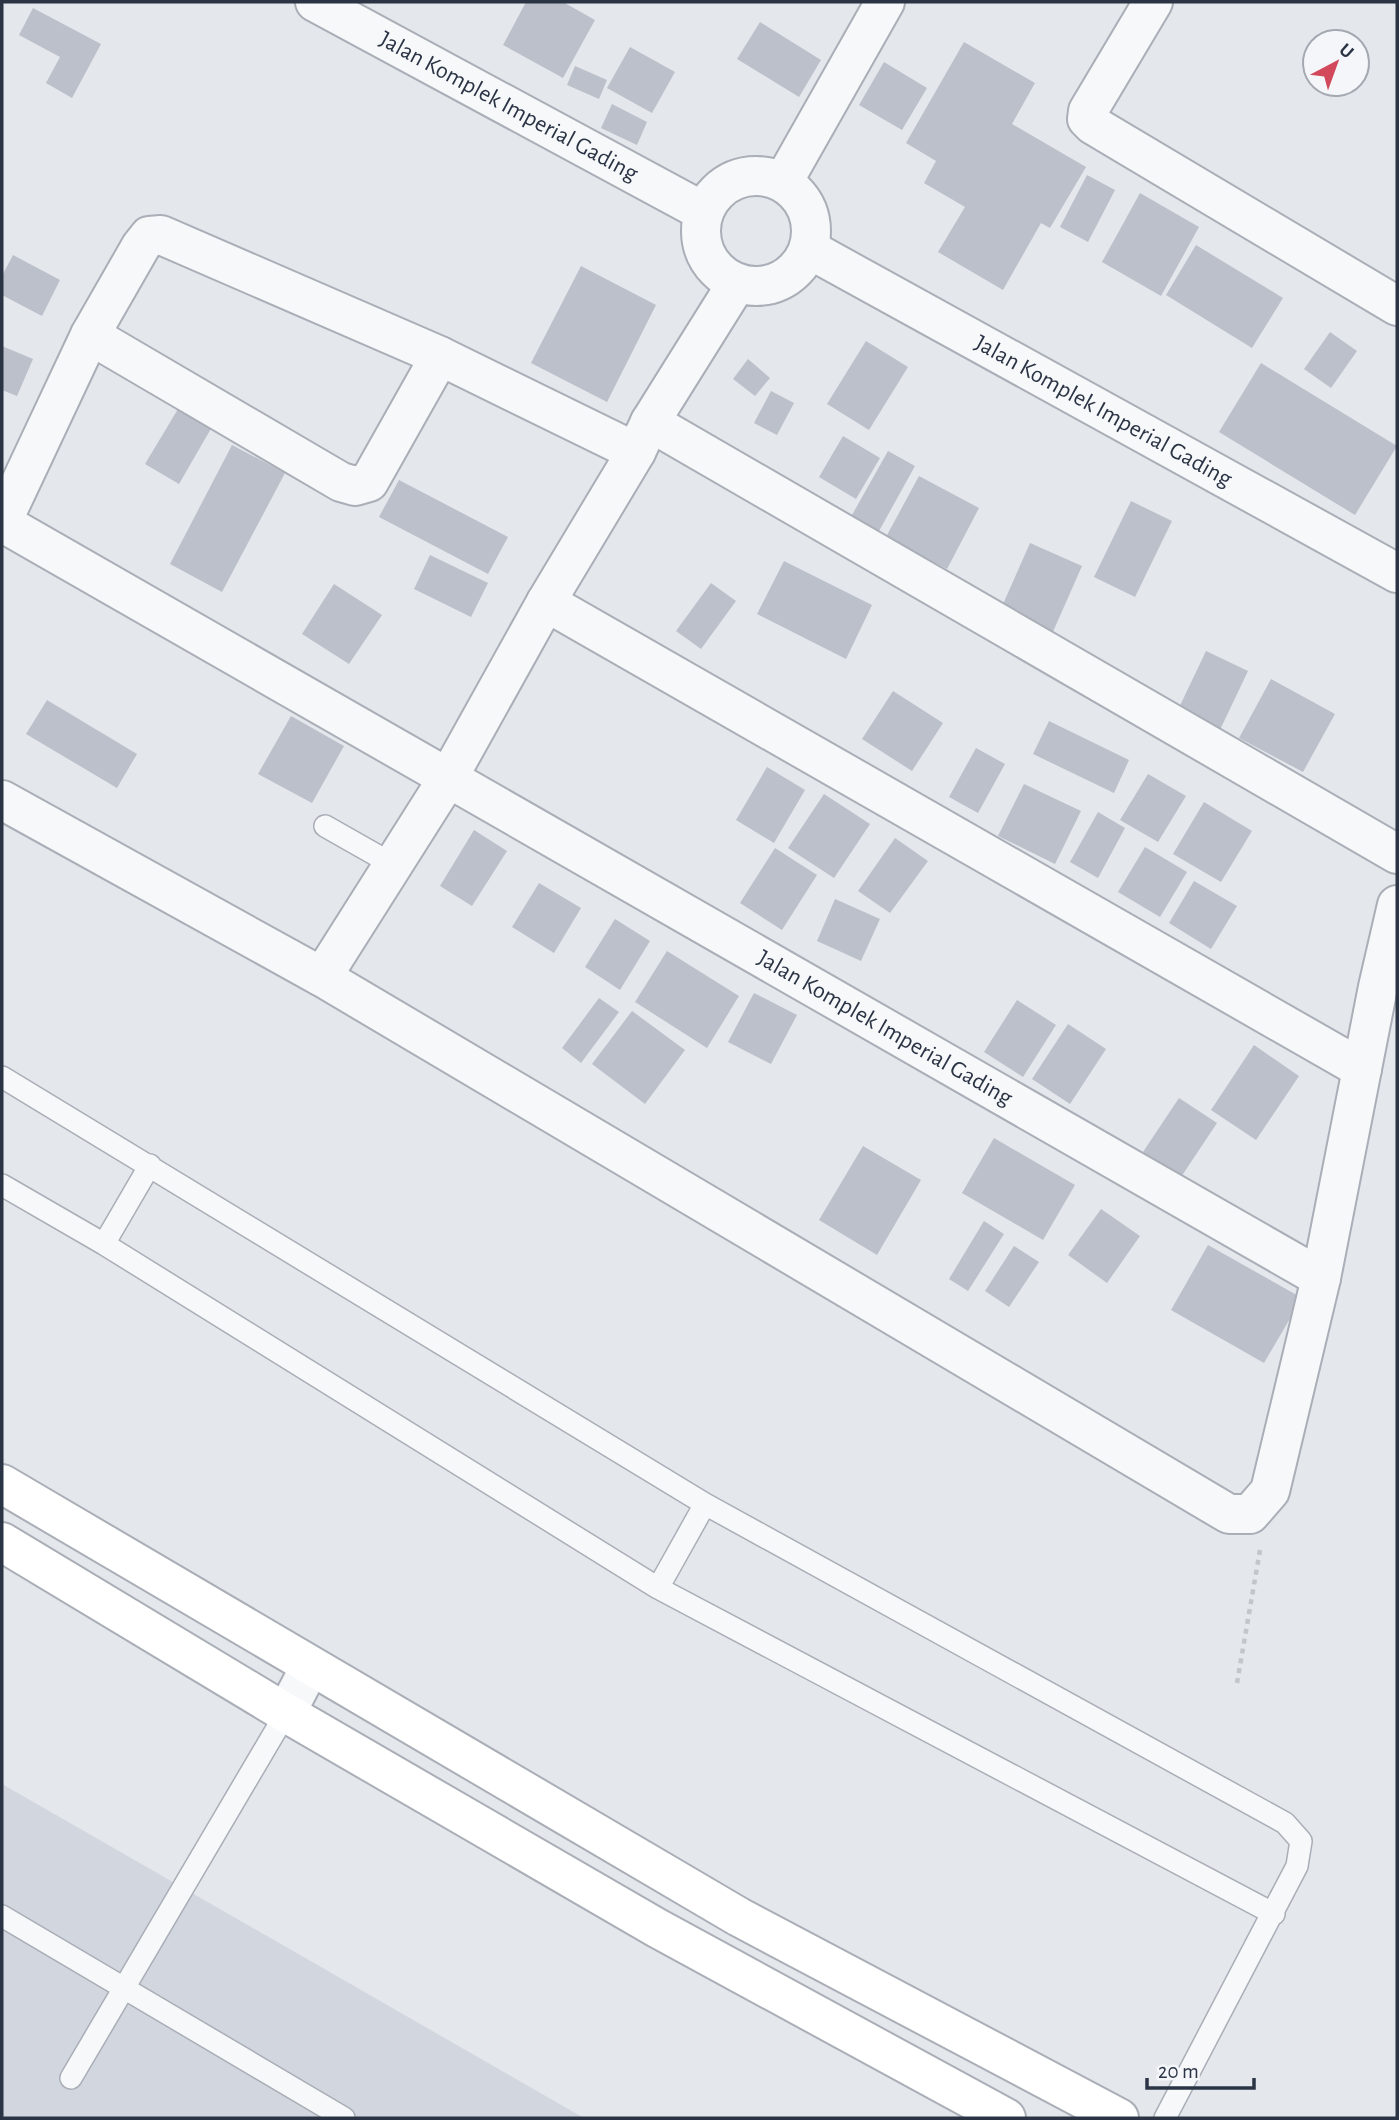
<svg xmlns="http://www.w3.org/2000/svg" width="1399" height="2120" viewBox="0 0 1399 2120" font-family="'Alegreya Sans',sans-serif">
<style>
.built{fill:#d2d6de}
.building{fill:#bbc0ca}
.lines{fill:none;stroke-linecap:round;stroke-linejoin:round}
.lane-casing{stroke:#a9aeb7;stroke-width:24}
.street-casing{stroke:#a9aeb7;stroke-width:42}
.secondary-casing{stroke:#a9aeb7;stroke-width:42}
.path{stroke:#c2c5cb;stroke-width:4.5;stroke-dasharray:5 5;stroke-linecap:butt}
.lane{stroke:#f7f8fa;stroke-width:21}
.street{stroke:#f7f8fa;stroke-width:38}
.secondary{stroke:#fff;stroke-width:38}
.labels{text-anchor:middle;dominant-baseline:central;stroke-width:7;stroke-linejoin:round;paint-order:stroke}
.street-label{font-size:24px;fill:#2b3445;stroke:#f4f6f9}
</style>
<rect width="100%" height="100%" fill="#e4e7ec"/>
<!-- built -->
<path class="built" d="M2 1784 584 2118H2Z"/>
<!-- building -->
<path class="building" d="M526 2H563L595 20 563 78 503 45Z
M33 8 101 44 72 98 46 83 60 57 19 35Z
M760 22 821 60 799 97 737 59Z
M964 42 1035 83 1012 124 1086 167 1050 228 1041 223 1003 290 938 252 965 207 924 183 936 161 906 143Z
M630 47 675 72 652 113 607 88Z
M884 62 927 88 902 130 859 105Z
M575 66 607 80 599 99 567 85Z
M612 104 647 122 637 145 601 128Z
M1087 175 1115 190 1088 242 1060 227Z
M1140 193 1199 227 1161 296 1102 262Z
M1196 245 1283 298 1252 348 1166 295Z
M13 255 60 280 42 316 2 295V276Z
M581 266 656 305 607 402 531 363Z
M1330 332 1357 351 1331 388 1304 369Z
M866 341 908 367 869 430 827 404Z
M2 346 33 359 17 396 2 390Z
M748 359 770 378 755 396 733 379Z
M1261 363 1397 446 1355 515 1219 432Z
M771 391 794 403 777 435 754 423Z
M187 394 220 413 179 484 145 464Z
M843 436 880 458 856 499 819 477Z
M232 445 285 473 222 592 170 564Z
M888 451 915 466 879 531 852 515Z
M919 476 979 508 947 569 886 537Z
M399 480 508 537 488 574 379 517Z
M1131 501 1172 521 1135 597 1094 577Z
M1030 543 1082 566 1052 634 1000 611Z
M430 555 488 583 471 617 414 589Z
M784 561 872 605 846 659 757 614Z
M711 583 736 601 701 649 676 631Z
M334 584 382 615 349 664 302 634Z
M1206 651 1248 671 1218 734 1176 714Z
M1271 679 1335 714 1303 772 1239 738Z
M893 691 943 723 912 771 862 739Z
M47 700 137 754 117 788 26 734Z
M291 716 344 746 312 803 258 774Z
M1049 721 1129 760 1114 793 1033 754Z
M976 748 1005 764 978 813 949 797Z
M767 767 805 790 774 843 736 820Z
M1148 774 1186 796 1158 842 1120 820Z
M1024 784 1081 811 1055 864 998 836Z
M824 794 870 824 834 878 788 848Z
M1204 802 1252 831 1221 882 1173 854Z
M1098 812 1125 828 1098 878 1070 862Z
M474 830 507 851 472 906 440 886Z
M895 838 928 861 890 913 858 891Z
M1145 847 1187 872 1160 917 1118 892Z
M775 848 817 875 782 930 740 903Z
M1194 881 1237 906 1211 949 1169 923Z
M539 883 581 908 554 953 512 927Z
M835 899 880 919 861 961 817 941Z
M615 919 650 941 620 990 585 967Z
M667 951 739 996 707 1048 635 1002Z
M754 993 797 1015 771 1064 728 1042Z
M599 998 619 1012 581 1063 562 1048Z
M1017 1000 1056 1025 1023 1077 984 1052Z
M632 1011 685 1050 645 1104 592 1064Z
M1068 1024 1106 1049 1070 1104 1032 1079Z
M1254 1045 1299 1076 1256 1140 1211 1110Z
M1179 1098 1217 1123 1181 1177 1143 1152Z
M994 1138 1075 1185 1043 1240 962 1193Z
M863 1146 921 1180 877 1255 819 1220Z
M1101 1209 1140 1236 1107 1283 1068 1255Z
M984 1221 1004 1234 968 1291 949 1279Z
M1208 1245 1302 1298 1264 1363 1171 1310Z
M1014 1246 1039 1262 1009 1307 985 1291Z"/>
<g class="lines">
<defs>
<path id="lane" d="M325 826 392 864
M2 1077 705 1504 1285 1823 1301 1841 1297 1866 1165 2118
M2 1185 104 1244 658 1588 1274 1914
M104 1244 150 1165
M658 1588 705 1504
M2 1916 344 2118
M71 2078 286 1713"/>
<g id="street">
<path id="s1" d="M315 2 704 212"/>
<path d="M1153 2 1088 111 1087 119 1093 125 1397 306"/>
<circle cx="756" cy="231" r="55"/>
<path d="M783 182 885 2"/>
<path id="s2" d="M809 249 1397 573"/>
<path d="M90 335 341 482 355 486 369 482 440 356"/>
<path d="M650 422 1397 854"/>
<path id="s3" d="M636 452 440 356 161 235 149 236 141 246 90 335 4 518 10 527 1321 1278"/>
<path d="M546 602 1362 1069"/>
<path d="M2 800 322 977 1229 1514H1250L1270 1491 1321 1278 1378 987 1397 905"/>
<path d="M322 977 448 778 546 602 636 452 650 422 737 283"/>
<path d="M286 1713 310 1667"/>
</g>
<path id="secondary" d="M2 1484 739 1917 1119 2118
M2 1542 286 1713 657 1928 1006 2118"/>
</defs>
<!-- lane casing -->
<use href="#lane" class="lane-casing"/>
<!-- street casing -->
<use href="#street" class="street-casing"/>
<!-- secondary casing -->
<use href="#secondary" class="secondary-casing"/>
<!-- path -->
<path class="path" d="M1237 1683 1260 1550"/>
<!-- lane -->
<use href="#lane" class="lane"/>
<!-- street -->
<use href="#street" class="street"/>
<!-- secondary -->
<use href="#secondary" class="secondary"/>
</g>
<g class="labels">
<!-- street labels -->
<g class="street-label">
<text stroke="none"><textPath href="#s1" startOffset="220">Jalan Komplek Imperial Gading</textPath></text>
<text stroke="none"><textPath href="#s2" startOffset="336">Jalan Komplek Imperial Gading</textPath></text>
<text stroke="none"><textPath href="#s3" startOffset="1871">Jalan Komplek Imperial Gading</textPath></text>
</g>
</g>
<!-- border -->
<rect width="1399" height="2120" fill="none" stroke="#2b3445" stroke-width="7"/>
<!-- north arrow -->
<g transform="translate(1336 63) rotate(41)"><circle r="33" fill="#f4f6f9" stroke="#a4a8b1" stroke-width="2"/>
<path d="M0-5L12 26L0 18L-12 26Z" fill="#d1495b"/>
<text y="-10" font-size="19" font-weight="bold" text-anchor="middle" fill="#2b3445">U</text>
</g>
<!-- scale -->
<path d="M1147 2078v10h107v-10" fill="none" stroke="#2b3445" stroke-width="3.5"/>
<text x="1158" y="2078" font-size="21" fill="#2b3445" stroke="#f4f6f9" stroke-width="5" paint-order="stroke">20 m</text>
</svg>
